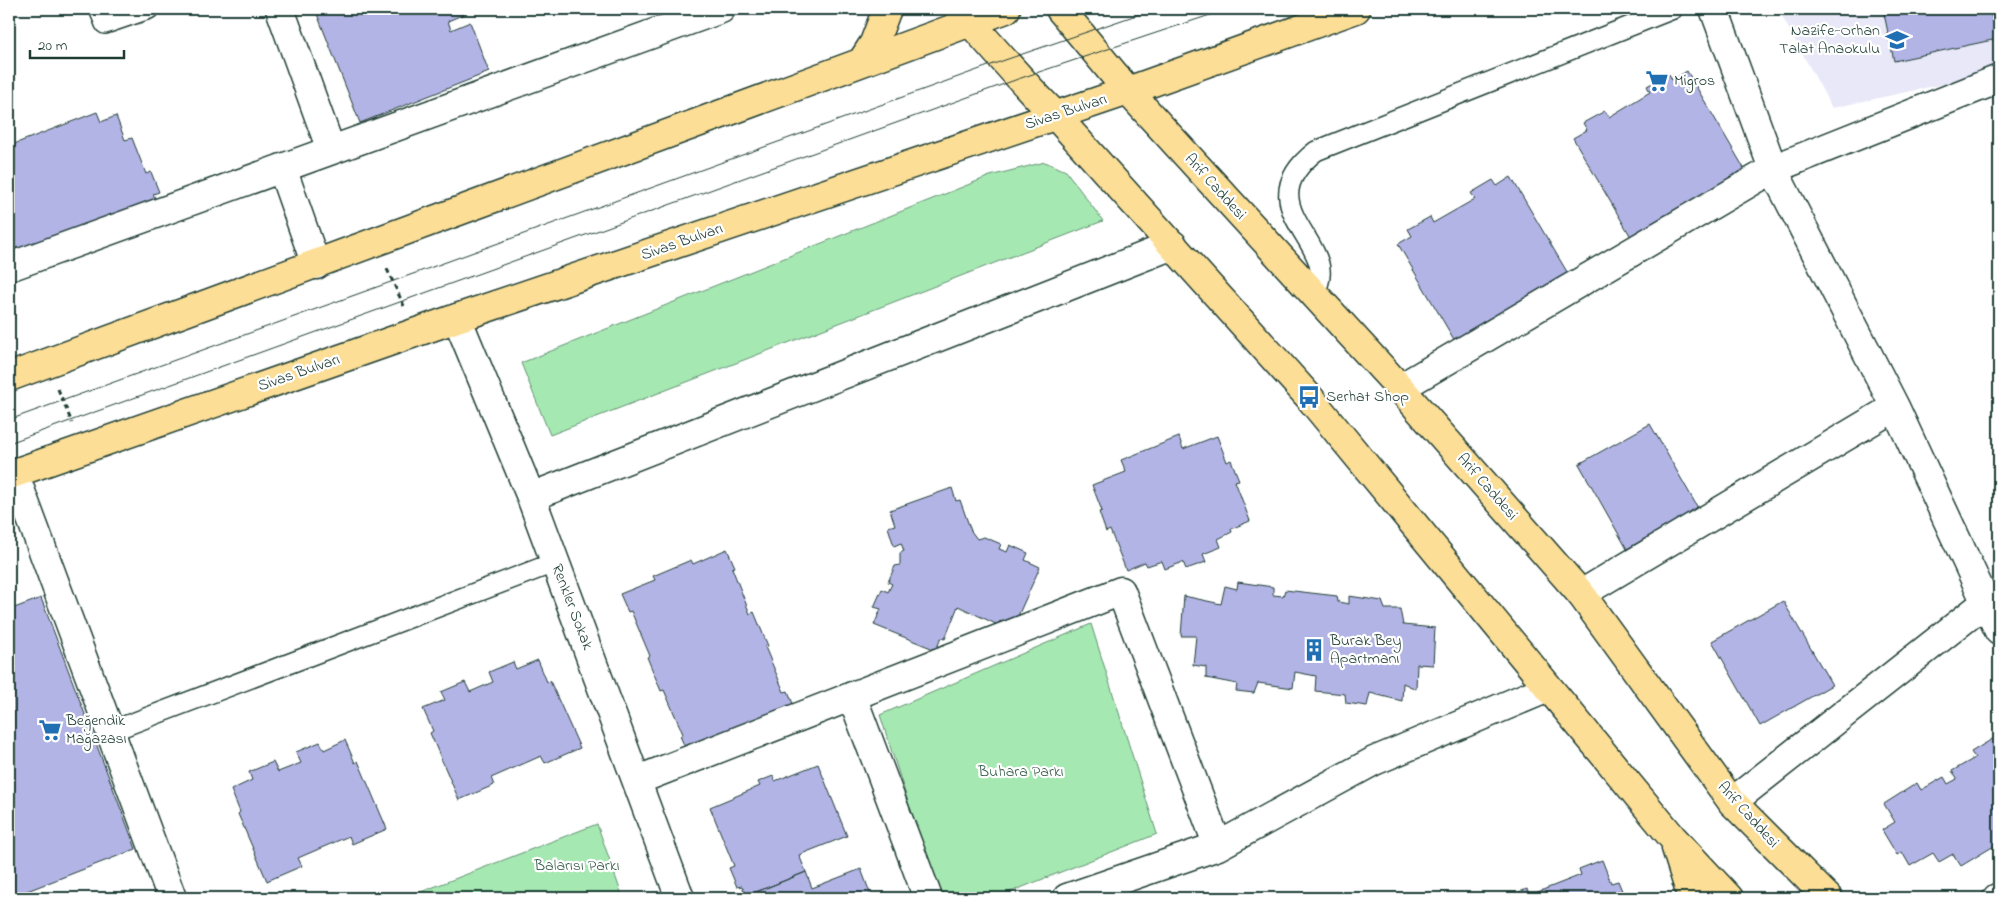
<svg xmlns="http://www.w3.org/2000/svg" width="2008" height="907" viewBox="0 0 2008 907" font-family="'Indie Flower',sans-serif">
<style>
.built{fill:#e8e8f8}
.green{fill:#a6e8b2;stroke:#629273}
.building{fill:#b3b4e6;stroke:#1f3d34}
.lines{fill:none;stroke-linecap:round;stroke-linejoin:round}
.lane-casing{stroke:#1f3d34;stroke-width:22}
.street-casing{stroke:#1f3d34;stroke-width:31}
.primary-casing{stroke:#1f3d34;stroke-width:31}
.highway-casing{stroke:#1f3d34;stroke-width:31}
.path{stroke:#1f3d34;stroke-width:3;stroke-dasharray:5 4;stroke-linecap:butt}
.lane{stroke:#fff;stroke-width:19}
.street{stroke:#fff;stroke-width:28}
.primary{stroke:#fcde96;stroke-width:28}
.highway{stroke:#fcde96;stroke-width:28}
.tram{stroke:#1f3d34;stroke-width:1}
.labels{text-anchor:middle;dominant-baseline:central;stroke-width:4.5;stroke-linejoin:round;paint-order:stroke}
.poi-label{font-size:16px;fill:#1f3d34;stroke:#fff;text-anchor:start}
.street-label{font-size:16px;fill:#1f3d34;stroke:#fff}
.park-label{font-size:16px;fill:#3a5f4d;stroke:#fff}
</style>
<rect width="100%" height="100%" fill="#fff"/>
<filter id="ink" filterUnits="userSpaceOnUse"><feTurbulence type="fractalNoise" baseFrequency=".02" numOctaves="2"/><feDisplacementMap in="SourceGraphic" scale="10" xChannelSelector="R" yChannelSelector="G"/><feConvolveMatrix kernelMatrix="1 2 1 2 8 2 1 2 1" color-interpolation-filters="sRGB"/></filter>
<g filter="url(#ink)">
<!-- built -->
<path class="built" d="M1778 9H1999V72L1832 108Z"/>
<!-- green -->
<path class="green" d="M1045 162 1066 171 1103 221 550 435 521 363 990 176Z
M1091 624 1157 834 995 898H939L880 715Z
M597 824 623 898H405Z"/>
<!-- building -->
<path class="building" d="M315 9H476L448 21 451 30 470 22 489 72 360 123Z
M1883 9H1990L1997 39 1894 61Z
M1687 71 1748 175 1634 242 1573 138 1587 130 1583 123 1605 111 1609 117 1650 92 1647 86 1669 74 1672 80Z
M97 112 101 122 116 116 125 140 132 138 146 174 151 172 159 192 153 194 156 200 20 252 18 247 13 249 9 239V146Z
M1511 177 1573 282 1459 348 1398 244 1412 236 1408 229 1430 217 1433 223 1475 199 1471 193 1493 180 1497 186Z
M1650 424 1698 508 1627 549 1579 464Z
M1217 436 1227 462 1231 460 1239 480 1235 481 1250 521 1231 529 1232 532 1218 539 1221 547 1203 554 1206 562 1186 569 1183 562 1165 569 1162 561 1147 566 1145 562 1126 570 1110 530 1106 532 1099 512 1102 511 1092 485 1126 472 1121 460 1179 437 1183 449Z
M952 488 956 501 960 500 971 531 977 539 984 537 1001 544 999 549 1007 552 1010 545 1028 553 1025 560 1040 567 1013 627 1000 621 998 625 958 606 945 639 941 638 936 650 874 625 881 609 874 607 882 589 888 592 892 584 888 582 895 566 900 565V553L904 551 901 543 894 546 888 527 895 525 890 510Z
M727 549 735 567 732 568 750 614 754 612 768 646 765 647 784 692 788 691 795 709 688 754 680 736 683 734 664 690 661 691 647 657 650 656 631 611 628 612 620 594 655 580 653 576 691 560 693 564Z
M1238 582 1273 587V595L1283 596 1285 590 1337 596 1338 602 1349 604V596L1382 601 1385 609H1400L1403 625 1435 628 1433 665 1417 664 1416 689 1403 683 1402 701 1370 693 1367 706 1346 703 1345 694 1315 691 1316 676 1295 672 1293 688 1258 683 1254 693 1236 691 1237 684 1206 678V667L1193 665 1196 636H1181L1184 596 1221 604 1225 586 1237 589Z
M41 598 136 849 9 898V610Z
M1783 601 1832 685 1760 726 1712 641Z
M538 660 547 682 550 681 580 748 545 763 541 756 491 778 494 785 459 800 430 733 433 731 423 709 445 700 441 692 465 682 470 692 493 682 489 672 513 662 516 669Z
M1999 735V843L1961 866 1953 854 1939 862 1933 853 1910 866 1902 852 1897 855 1882 830 1895 822 1884 804 1917 783 1921 790 1944 777 1948 784 1957 779 1952 771 1975 758 1971 752Z
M345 740 355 763 358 761 387 829 352 844 349 836 298 858 302 866 267 881 238 814 240 812 231 790 252 780 249 772 273 762 278 772 301 763 296 752 320 742 324 750Z
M818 764 847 836 799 855 806 872 746 896 742 886 737 887 729 868 734 866 710 807 760 786 758 782 773 776 775 781Z
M1602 860 1611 883 1618 881 1625 898H1504L1527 889 1530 895 1581 875 1579 869Z
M861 869 872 898H747L746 896 806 872 812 888Z"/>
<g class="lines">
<defs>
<path id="lane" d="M99 9 105 24 149 9
M1313 294C1348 246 1241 209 1316 151L1673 9
M109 732 556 562"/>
<path id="street" d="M280 9 331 150
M1714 9 1773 169 1895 407 1999 631
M282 168 316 265
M9 267 721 9
M457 318 531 497 680 898
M1400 388 1773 169 1999 79
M14 473 172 898
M531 497 1173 245
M1581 594 1895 407
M852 696 928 898
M638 780 1121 591 1218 846
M1732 802 1985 603
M1067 898 1218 846 1374 761 1548 688
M1997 898H1999"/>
<path id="primary" d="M959 9C990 45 1021 81 1055 115L1309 397 1672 837 1729 898
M1060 9 1128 91 1400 388 1581 594 1732 802 1828 898
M1676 848 1692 898"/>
<path id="highway" d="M863 60 874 43 887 9
M9 377 1006 9
M9 475 457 318 1128 91 1356 9"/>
</defs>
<!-- lane casing -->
<use href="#lane" class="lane-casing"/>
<!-- street casing -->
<use href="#street" class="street-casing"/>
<!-- primary casing -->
<use href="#primary" class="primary-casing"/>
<!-- highway casing -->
<use href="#highway" class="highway-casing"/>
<!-- path -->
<path class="path" d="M387 269 404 306
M58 389 72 423"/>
<!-- lane -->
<use href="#lane" class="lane"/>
<!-- street -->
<use href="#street" class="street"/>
<!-- primary -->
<use href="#primary" class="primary"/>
<!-- highway -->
<use href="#highway" class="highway"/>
<!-- tram -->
<path class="tram" d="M9 420 1005 60 1154 9
M9 443 1018 79 1228 9"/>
</g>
</g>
<!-- icons -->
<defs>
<symbol id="school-bare" viewBox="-9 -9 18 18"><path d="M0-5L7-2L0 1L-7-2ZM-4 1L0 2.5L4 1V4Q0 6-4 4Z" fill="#1f6fb2" stroke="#fff" stroke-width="2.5" paint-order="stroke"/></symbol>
<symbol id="supermarket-bare" viewBox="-9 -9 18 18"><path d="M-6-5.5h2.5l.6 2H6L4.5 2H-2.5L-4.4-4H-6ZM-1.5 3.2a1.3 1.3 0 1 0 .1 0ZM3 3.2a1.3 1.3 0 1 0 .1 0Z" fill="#1f6fb2" stroke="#fff" stroke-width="2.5" paint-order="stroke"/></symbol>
<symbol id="bus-bare" viewBox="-9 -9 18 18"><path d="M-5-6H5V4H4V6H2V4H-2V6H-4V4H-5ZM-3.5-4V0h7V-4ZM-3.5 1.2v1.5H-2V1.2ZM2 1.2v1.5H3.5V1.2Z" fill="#1f6fb2" stroke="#fff" stroke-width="2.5" paint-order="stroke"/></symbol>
<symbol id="building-bare" viewBox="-9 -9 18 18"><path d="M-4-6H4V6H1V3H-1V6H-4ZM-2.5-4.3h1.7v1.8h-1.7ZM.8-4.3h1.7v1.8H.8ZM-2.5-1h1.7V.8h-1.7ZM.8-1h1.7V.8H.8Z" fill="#1f6fb2" stroke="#fff" stroke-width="2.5" paint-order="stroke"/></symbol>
</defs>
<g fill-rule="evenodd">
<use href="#school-bare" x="1881" y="24" width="32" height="32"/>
<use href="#supermarket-bare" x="1641" y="65" width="32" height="32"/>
<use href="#bus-bare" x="1293" y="381" width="32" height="32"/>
<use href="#building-bare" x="1298" y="634" width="32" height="32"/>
<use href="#supermarket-bare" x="34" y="714" width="32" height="32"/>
</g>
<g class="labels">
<!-- poi labels -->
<g class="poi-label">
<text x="1880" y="31" text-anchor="end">Nazife-Orhan<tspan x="1880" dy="18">Talat Anaokulu</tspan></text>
<text x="1674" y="81">Migros</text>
<text x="1326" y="397">Serhat Shop</text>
<text x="1330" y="641">Burak Bey<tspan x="1330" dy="18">Apartmanı</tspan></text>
<text x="66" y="721">Beğendik<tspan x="66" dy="18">Mağazası</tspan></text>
</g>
<!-- street labels -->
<g class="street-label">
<text transform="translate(1066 112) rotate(-18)">Sivas Bulvarı</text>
<text transform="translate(1215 187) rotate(48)">Arif Caddesi</text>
<text transform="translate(682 242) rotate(-19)">Sivas Bulvarı</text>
<text transform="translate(299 373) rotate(-19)">Sivas Bulvarı</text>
<text transform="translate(1487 487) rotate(49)">Arif Caddesi</text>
<text transform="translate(572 607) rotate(69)">Renkler Sokak</text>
<text transform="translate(1748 815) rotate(48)">Arif Caddesi</text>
</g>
<!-- park labels -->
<g class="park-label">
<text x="1021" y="772">Buhara Parkı</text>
<text x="577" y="866">Balarısı Parkı</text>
</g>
</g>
<!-- margin -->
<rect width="2008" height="907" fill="none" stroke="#fff" stroke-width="30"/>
<rect x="15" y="15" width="1978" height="877" fill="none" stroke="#1f3d34" stroke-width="2" filter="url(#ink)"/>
<!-- scale -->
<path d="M30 50v8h94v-8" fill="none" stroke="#1f3d34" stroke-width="2.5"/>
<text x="38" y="50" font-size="15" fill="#1f3d34" stroke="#ffffff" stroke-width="4" paint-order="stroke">20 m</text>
</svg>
